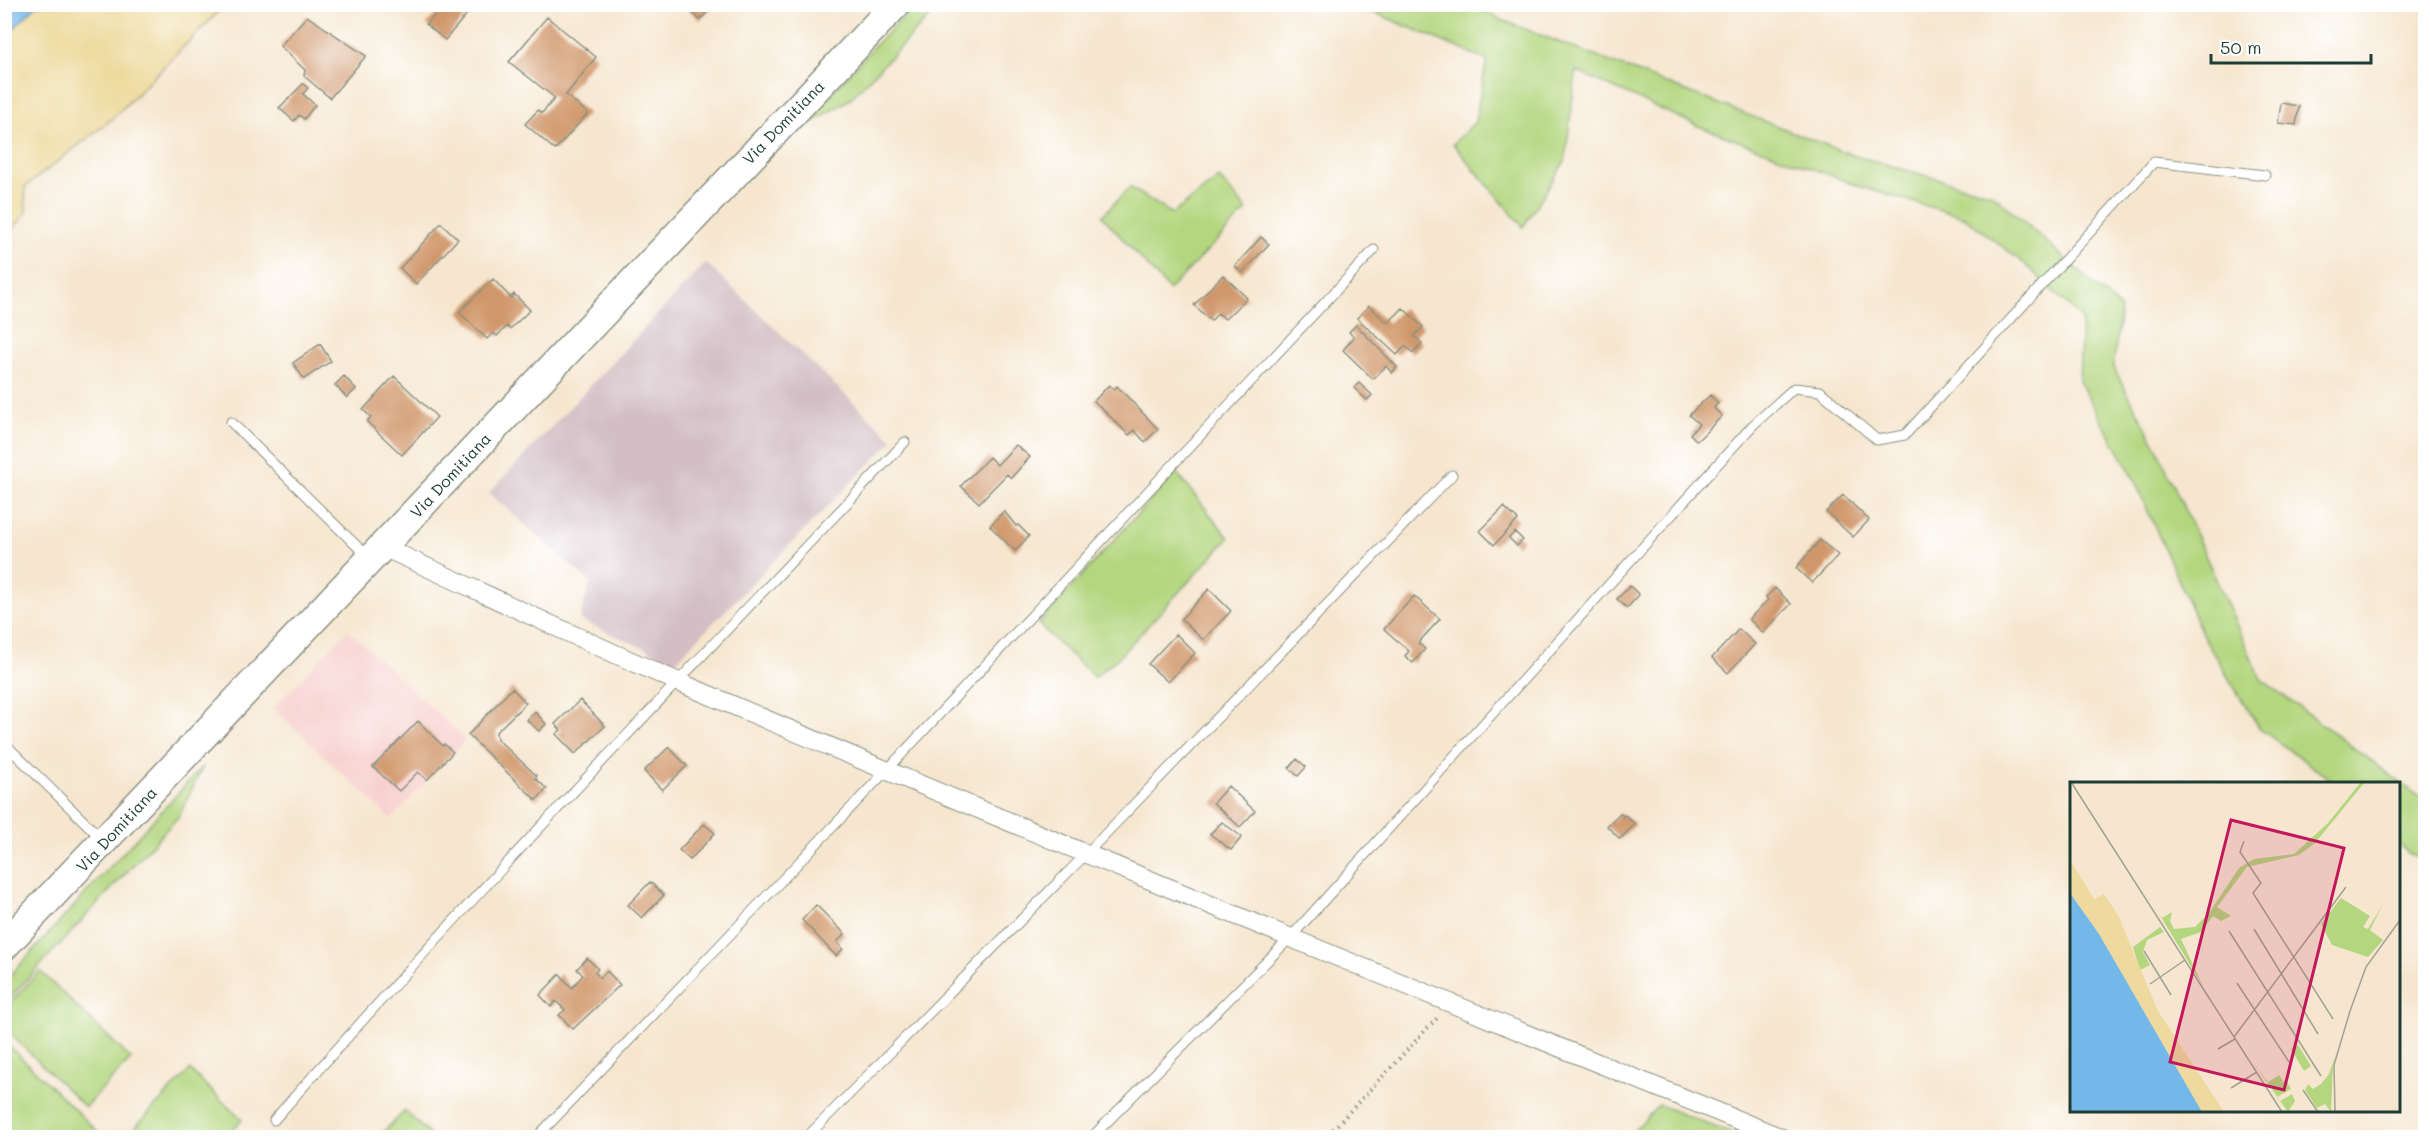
<svg xmlns="http://www.w3.org/2000/svg" width="2430" height="1142" viewBox="0 0 2430 1142" font-family="Mali,sans-serif">
<style>
.built{fill:#f7d0ce}
.industrial{fill:#d2bec4}
.green{fill:#b3d67e;stroke:#698a59;stroke-width:1.5}
.sand{fill:#eeda9e;stroke:#868c69;stroke-width:1.5}
.water{fill:#74b8ea;stroke:#4a7a8f;stroke-width:1.5}
.building{fill:#d0976a}
.lines{fill:none;stroke-linecap:round;stroke-linejoin:round}
.service-casing{stroke:#8a9282;stroke-width:11}
.minor-casing{stroke:#8a9282;stroke-width:20}
.primary-casing{stroke:#8a9282;stroke-width:31}
.path{stroke:#8a9282;stroke-width:4;stroke-dasharray:1.5 4.5;stroke-linecap:butt}
.service{stroke:#fff;stroke-width:9}
.minor{stroke:#fff;stroke-width:18}
.primary{stroke:#fff;stroke-width:28}
.labels{text-anchor:middle;dominant-baseline:central;stroke-width:5;stroke-linejoin:round;paint-order:stroke}
.street-label{font-size:16px;fill:#1f3d34;stroke:#fff}
.inset-road{fill:none;stroke:#a0a291;stroke-width:1.5}
.view{fill:#c2185b;fill-opacity:0.15;stroke:#c2185b;stroke-width:3}
.inset-edge{fill:none;stroke:#1f3d34;stroke-width:3}
</style>
<rect width="100%" height="100%" fill="#fff"/>
<filter id="ink" filterUnits="userSpaceOnUse"><feTurbulence type="fractalNoise" baseFrequency=".0167" numOctaves="2"/><feDisplacementMap in="SourceGraphic" scale="12" xChannelSelector="R" yChannelSelector="G"/><feConvolveMatrix kernelMatrix="1 2 1 2 8 2 1 2 1" color-interpolation-filters="sRGB"/></filter>
<filter id="wash" filterUnits="userSpaceOnUse"><feTurbulence type="fractalNoise" baseFrequency=".008" numOctaves="4" result="noise"/><feDisplacementMap in="SourceGraphic" scale="24" xChannelSelector="R" yChannelSelector="G"/><feGaussianBlur stdDeviation="1.35" result="paint"/><feColorMatrix in="noise" values="0 0 0 0 0 0 0 0 0 0 0 0 0 0 0 0 0 1.4 0 .05"/><feComposite in="paint" operator="in"/></filter>
<g filter="url(#wash)">
<rect width="100%" height="100%" fill="#f6e6cf"/>
<!-- built -->
<path class="built" d="M348 630 465 740 391 819 273 708Z"/>
<!-- industrial -->
<path class="industrial" d="M706 263 893 440 675 662 580 620 590 582 489 493Z"/>
<!-- green -->
<path class="green" d="M916 5H941L849 100 797 132 875 45Z
M1356 5H1476L1499 19 1855 156 1993 194 2121 309 2113 366 2155 444 2261 679 2425 801V860L2408 853 2399 844 2398 784 2335 783 2260 729 2205 640 2132 475 2079 381 2082 319 2026 265 1964 217 1862 187 1698 126 1576 71 1565 161 1523 227 1453 144 1475 122 1487 60Z
M1219 178 1247 210 1169 290 1102 216 1130 187 1172 214Z
M1176 472 1229 538 1117 659 1094 677 1038 624Z
M203 766 179 816 5 1003V981Z
M40 971 131 1059 85 1107 5 1029V1008Z
M4 1041 99 1133 95 1137H5Z
M190 1070 242 1120 225 1137H126Z
M1659 1105 1740 1137H1628Z
M405 1111 432 1137H378Z"/>
<!-- sand -->
<path class="sand" d="M37 5H225L112 119 25 187 26 214 5 237V37Z"/>
<!-- water -->
<path class="water" d="M5 4 37 5 5 37 4 5Z"/>
<g id="blocks">
<!-- building -->
<path class="building" d="M446 4H454L466 15 445 40 426 24Z
M690 4H710L712 7 700 20 687 8Z
M307 16 366 56 330 98 304 76 305 70 280 46Z
M547 17 596 57 566 95 588 113 555 150 525 124 538 110 542 113 555 98 509 62Z
M303 84 308 88 303 94 315 105 304 119 299 115 294 121 279 108Z
M2281 103 2299 106 2296 125 2278 123Z
M441 223 458 239 416 284 400 268Z
M1261 237 1269 244 1242 273 1235 266Z
M1223 275 1247 298 1225 319 1218 313 1211 321 1194 305Z
M493 279 511 298 514 294 530 310 510 329 507 326 497 336 493 333 487 339 459 312Z
M1369 306 1388 323 1403 308 1423 327 1414 336 1422 343 1413 353 1405 346 1397 355 1357 318Z
M1356 325 1397 367 1392 373 1386 366 1373 379 1343 350 1354 337 1349 332Z
M320 344 331 361 304 379 293 363Z
M344 376 356 389 347 398 335 385Z
M394 376 437 417 402 455 367 422 371 417 363 410Z
M1359 383 1372 395 1367 400 1354 388Z
M1109 385 1114 389 1117 386 1158 429 1145 442 1134 430 1129 435 1094 401Z
M1710 395 1718 403 1714 408 1722 416 1697 441 1690 434 1699 424 1689 415Z
M1016 445 1030 457 1011 478 1007 474 979 503 961 486 989 457 997 465Z
M1843 495 1869 520 1853 537 1826 512Z
M1504 507 1518 520 1494 545 1480 531Z
M1004 511 1016 526 1018 525 1029 536 1015 551 990 526Z
M1515 532 1523 540 1517 546 1509 538Z
M1820 540 1838 555 1812 583 1796 568Z
M1630 586 1639 595 1627 608 1617 599Z
M1775 588 1791 604 1763 633 1749 619 1768 600 1766 597Z
M1209 589 1231 611 1203 640 1181 619Z
M1414 596 1440 619 1418 643 1425 649 1413 663 1405 656 1409 651 1384 629Z
M1739 629 1755 644 1728 673 1712 658Z
M1176 634 1195 653 1168 682 1148 664Z
M512 688 526 703 496 732 497 739 537 776 535 778 547 789 536 800 468 735Z
M580 700 605 726 575 754 556 734 561 730 555 724Z
M535 712 546 724 539 731 527 720Z
M418 721 443 746 444 744 453 752 427 780 418 772 399 791 373 767Z
M669 747 687 766 662 790 644 771Z
M1297 759 1306 767 1298 776 1289 768Z
M1228 786 1255 811 1240 827 1213 803Z
M1620 813 1624 817 1625 815 1635 824 1620 839 1607 826Z
M1222 822 1242 837 1231 850 1210 834Z
M704 824 715 833 690 860 679 850Z
M650 882 664 895 642 918 628 905Z
M816 905 845 934 837 942 843 949 836 956 802 920Z
M587 958 598 969 595 972 600 978 607 971 620 985 573 1029 559 1015 565 1010 556 1001 551 1007 540 995 560 974 572 988 583 975 577 969Z"/>
</g>
</g>
<g filter="url(#ink)">
<use href="#blocks" fill-opacity="0" stroke="#8a9282" stroke-width="1.5"/>
<g class="lines">
<defs>
<path id="service" d="M231 422 369 558
M4 743 101 838
M274 1120C478 888 693 666 905 442
M536 1138 887 770 1374 250
M806 1138 1087 853 1452 475
M1091 1138 1289 939 1753 425 1794 388 1820 391 1877 440 1905 435 2154 162 2265 175"/>
<path id="minor" d="M383 547C482 592 581 640 681 683 1046 840 1414 988 1782 1138"/>
<path id="primary" d="M4 946 896 4"/>
</defs>
<!-- service casing -->
<use href="#service" class="service-casing"/>
<!-- minor casing -->
<use href="#minor" class="minor-casing"/>
<!-- primary casing -->
<use href="#primary" class="primary-casing"/>
<!-- path -->
<path class="path" d="M1325 1138 1438 1017"/>
<!-- service -->
<use href="#service" class="service"/>
<!-- minor -->
<use href="#minor" class="minor"/>
<!-- primary -->
<use href="#primary" class="primary"/>
</g>
</g>
<g class="labels">
<!-- street labels -->
<g class="street-label">
<text transform="translate(783 122) rotate(-46)">Via Domitiana</text>
<text transform="translate(450 475) rotate(-47)">Via Domitiana</text>
<text transform="translate(116 829) rotate(-47)">Via Domitiana</text>
</g>
</g>
<!-- overview -->
<g transform="translate(2070 782)">
<rect width="330" height="330" fill="#f6e6cf"/>
<path d="M291 0H295L245 61 229 73 177 85 147 125 161 134 151 139 143 134 131 150 111 157 133 204 88 130 92 136 102 130 100 139 104 147 125 145 139 131 169 86 184 77 224 72 258 41ZM271 116 300 134 293 145 298 147 313 122 300 148 313 158 298 175 262 163 251 142ZM90 145 94 150 77 158 73 170 80 183 70 188 63 165ZM228 263 241 284 234 289 221 267ZM267 268 263 282 261 330 255 322 247 326 235 308 238 302 243 307 251 302 259 292ZM182 279 198 300 209 293 213 299 206 304 216 298 221 307 207 315 210 319 222 312 225 319 218 330Z" fill="#b3d67e"/>
<path d="M0 78 24 117 34 112 48 133 88 229 154 330H132L112 298 29 152 0 111Z" fill="#eeda9e"/>
<path d="M0 111 29 152 132 330H0Z" fill="#74b8ea"/>
<path class="inset-road" d="M1 0 212 330M174 59 170 70 191 101 183 111 263 237M184 147 248 252M159 149 251 294M74 169 101 213M167 201 219 280M80 202 115 178M164 255 276 105M148 267 165 257M161 306 187 290M233 308 248 330M265 330 264 283 280 229 296 185 330 138"/>
<path class="view" d="M161 38 274 66 214 308 100 280Z"/>
<rect width="330" height="330" class="inset-edge"/>
</g>
<!-- margin -->
<rect width="2430" height="1142" fill="none" stroke="#fff" stroke-width="24"/>
<!-- scale -->
<path d="M2211 54v9h160v-9" fill="none" stroke="#1f3d34" stroke-width="3"/>
<text x="2220" y="54" font-size="18" fill="#1f3d34" stroke="#ffffff" stroke-width="4.5" paint-order="stroke">50 m</text>
</svg>
